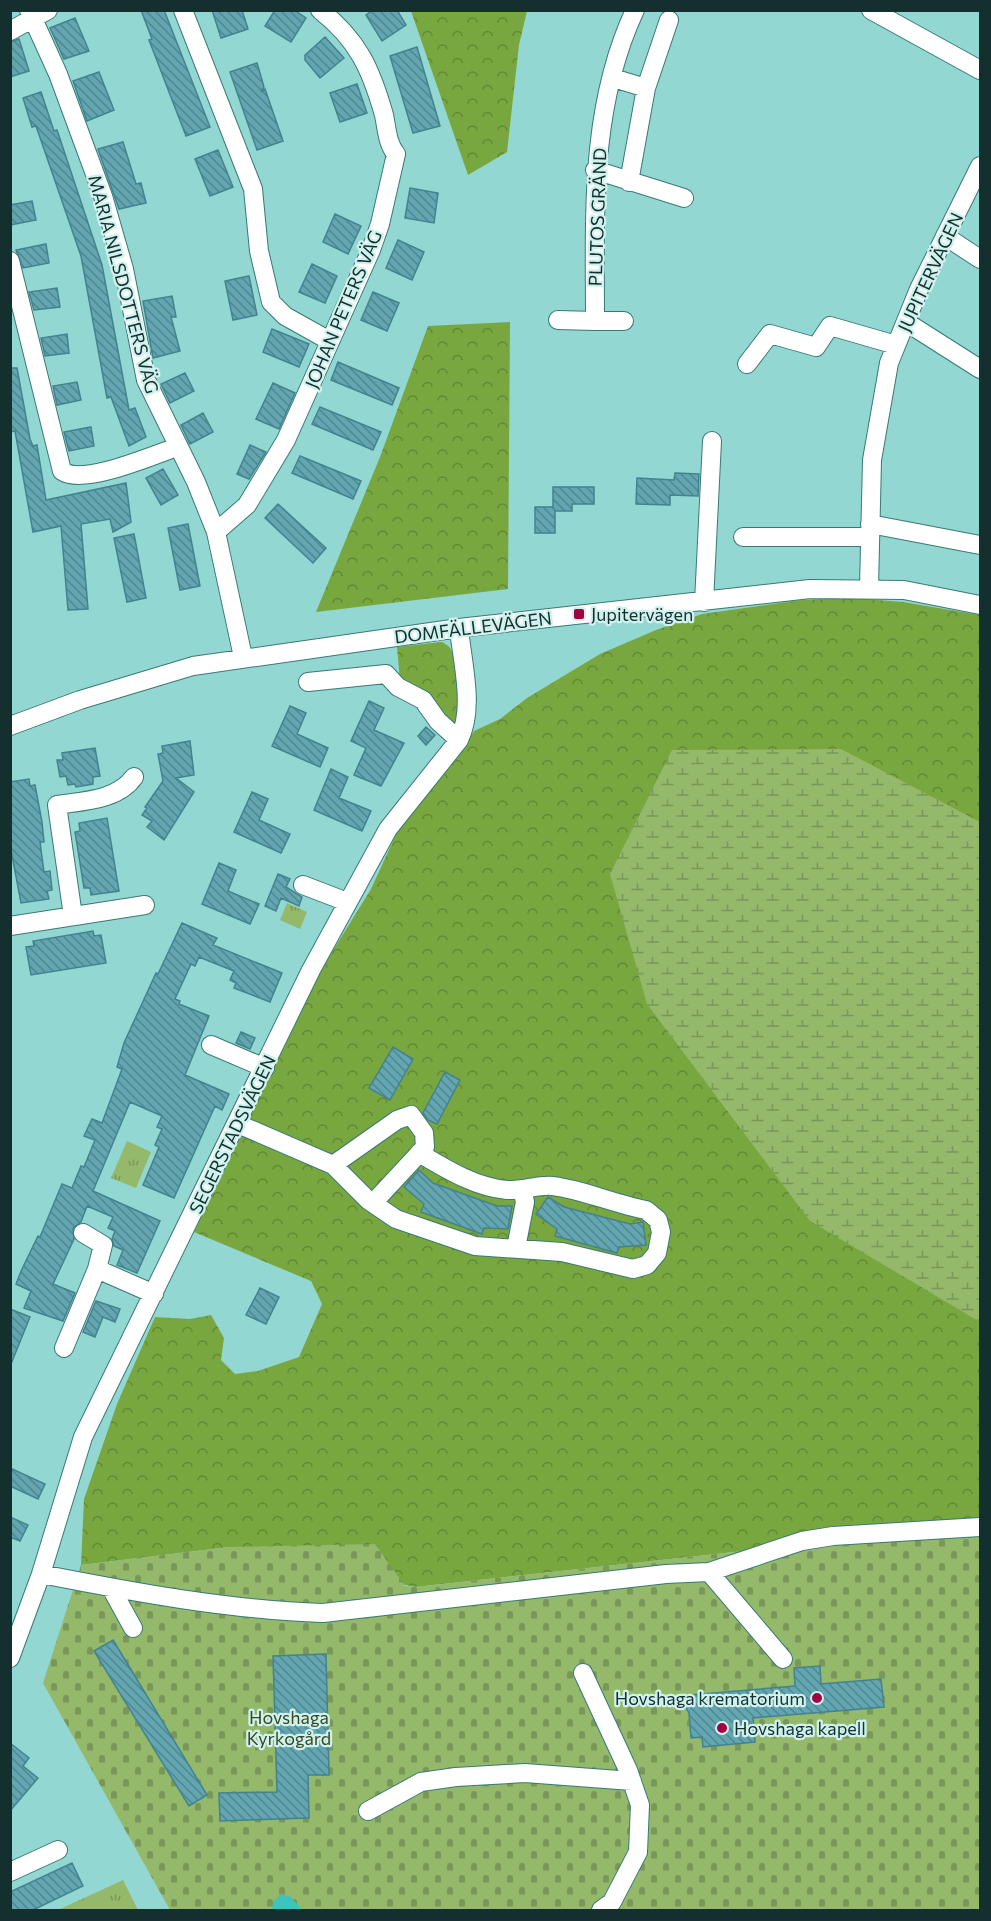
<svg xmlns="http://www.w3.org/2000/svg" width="991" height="1921" viewBox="0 0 991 1921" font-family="Commissioner,sans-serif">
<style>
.forest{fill:url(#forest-crowns)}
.wetland{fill:url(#wetland-marsh)}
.cemetery{fill:url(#cemetery-stones)}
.park{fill:url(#park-tufts)}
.water{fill:#3ec4bc}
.building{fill:url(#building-back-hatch);stroke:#42838e;stroke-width:1.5}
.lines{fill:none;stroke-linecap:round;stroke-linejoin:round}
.minor-casing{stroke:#377a75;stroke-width:20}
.minor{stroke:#fff;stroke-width:18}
.poi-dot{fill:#a10340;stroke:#d0f1ee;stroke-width:2}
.labels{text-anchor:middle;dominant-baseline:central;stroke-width:4.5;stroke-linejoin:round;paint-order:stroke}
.street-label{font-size:18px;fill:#14302e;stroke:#d0f1ee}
.poi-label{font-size:18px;fill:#14302e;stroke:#d0f1ee;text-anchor:start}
.park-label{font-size:18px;fill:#35481f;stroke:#d0f1ee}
</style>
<defs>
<pattern id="forest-crowns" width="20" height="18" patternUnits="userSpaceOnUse" patternTransform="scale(1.5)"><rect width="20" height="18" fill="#79a73f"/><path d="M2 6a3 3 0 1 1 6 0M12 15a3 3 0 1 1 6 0" fill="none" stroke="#628835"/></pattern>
<pattern id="wetland-marsh" width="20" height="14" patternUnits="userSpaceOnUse" patternTransform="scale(1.5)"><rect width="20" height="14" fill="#94b96a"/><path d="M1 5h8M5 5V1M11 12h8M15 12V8" fill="none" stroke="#789758"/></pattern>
<pattern id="cemetery-stones" width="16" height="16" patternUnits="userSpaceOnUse" patternTransform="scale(1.5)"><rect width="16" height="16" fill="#94b96a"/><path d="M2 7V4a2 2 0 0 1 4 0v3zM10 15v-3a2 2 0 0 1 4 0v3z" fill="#789758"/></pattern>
<pattern id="park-tufts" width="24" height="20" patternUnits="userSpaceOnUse" patternTransform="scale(1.5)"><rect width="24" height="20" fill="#94b96a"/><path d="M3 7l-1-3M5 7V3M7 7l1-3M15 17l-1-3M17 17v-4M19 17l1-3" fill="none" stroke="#789758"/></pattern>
<pattern id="building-back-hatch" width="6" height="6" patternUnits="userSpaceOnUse" patternTransform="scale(1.5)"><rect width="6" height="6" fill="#63a5b0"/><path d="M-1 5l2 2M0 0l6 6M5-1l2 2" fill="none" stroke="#508790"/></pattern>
</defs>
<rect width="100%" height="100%" fill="#93d7d2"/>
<!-- forest -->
<path class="forest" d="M411 11H527L519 45 507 152 468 175Z
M510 322 508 589 316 612 380 457 428 326Z
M853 598 903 602 980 615V1525L415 1587 229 1547 81 1565 84 1499 117 1404 155 1317 190 1319 211 1315 224 1338 221 1360 235 1374 258 1371 299 1357 322 1304 311 1281 194 1232 324 965 371 889 399 828 458 757 474 731 500 719 527 698 600 654 656 630 702 614 801 600Z
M442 642C445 644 448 645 450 648 457 657 461 715 454 724L400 680 397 647Z"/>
<!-- wetland -->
<path class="wetland" d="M841 749 980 822V1322L810 1221 647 1004 610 874 672 750Z"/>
<!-- cemetery -->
<path class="cemetery" d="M980 1525V1910H170L43 1683 81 1565 229 1547 375 1544 405 1586 415 1587Z"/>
<!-- park -->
<path class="park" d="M287 903 307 912 300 929 280 920Z
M127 1141 151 1152 136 1188 111 1178Z
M123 1880 138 1910H58Z"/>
<!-- water -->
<path class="water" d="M280 1895 290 1896 302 1910H272L273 1902Z"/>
<!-- building -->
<path class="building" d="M141 10H164L210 127 186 136 149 40 152 39Z
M212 10H242L248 29 221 38Z
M275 10H294L306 18 291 42 265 26Z
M373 10H397L406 25 382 41 366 15Z
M75 18 89 51 64 59 50 28Z
M325 37 344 58 320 78 305 60V55Z
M19 39 29 71 10 77V42Z
M417 47 440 126 413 133 390 56Z
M257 63 264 87 261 92 265 89 283 141 257 150 230 72Z
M99 72 114 110 87 121 73 81Z
M357 84 367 113 340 122 330 93Z
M41 92 54 131 57 130 102 265 129 410 135 408 146 437 129 446 111 397 107 398 81 256 36 126 32 127 23 98Z
M123 142 136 184 141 183 146 203 119 209 98 149Z
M218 150 233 187 210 196 195 159Z
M410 188 438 193 434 223 405 218Z
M32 201 36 220 10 225V205Z
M335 214 361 226 348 254 323 242Z
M398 240 424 252 412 280 386 268Z
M46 244 49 263 23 268 16 250Z
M312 264 337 276 325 303 299 292Z
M249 276 257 315 233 320 225 281Z
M57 288 60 307 34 310 29 292Z
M373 292 399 303 387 331 361 320Z
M172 296 176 317H171L180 351 153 358 143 301Z
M272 329 309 344 299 367 263 352Z
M67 334 69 353 45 356 41 338Z
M338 362 399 388 392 405 331 380Z
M10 368H17L30 439 33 446 37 445 46 500 126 483 131 522 113 532 110 519 81 524 88 609 68 610 61 526 33 532 15 431 10 432Z
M185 373 194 391 170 403 161 384Z
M77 382 81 400 57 405 53 386Z
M273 383 295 393 279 429 256 419Z
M320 407 381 432 373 450 312 424Z
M203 413 213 432 190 444 181 425Z
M91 427 94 446 69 451 64 432Z
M250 445 266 452 249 479 237 474Z
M300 456 361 481 353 499 292 473Z
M163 469 178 495 161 505 146 478Z
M675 473 699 474 698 496 670 495V505L636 504 637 478 674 480Z
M553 487H594V504H572V511H555V533H535V507H553Z
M278 504 326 548 313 563 265 518Z
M188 524 200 586 180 590 168 528Z
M134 534 146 598 127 602 114 538Z
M369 701 384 708 374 730 404 743 381 786 354 775 366 748 351 741Z
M290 706 306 713 297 734 328 748 320 767 272 746Z
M426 727 435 735 426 745 418 736Z
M190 741 194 775 176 778 194 792 164 840 147 827 152 821 142 815 147 808 145 807 163 781 158 754 163 753 162 746Z
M95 748 100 776 93 777V784L76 787 75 784 68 785 66 776 60 777 57 760H63L62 753Z
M331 769 348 777 339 798 371 811 362 831 314 810Z
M29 779 30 786 35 785 42 822 44 842H40L44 872 50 871 52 890 47 891 49 899 21 903 10 845V782Z
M252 792 268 799 259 820 290 834 281 853 234 832Z
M107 818 119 891 91 895 90 888H84L75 832 80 831 79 823Z
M219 863 236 870 228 891 259 904 250 924 202 904Z
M278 874 290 879 286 887 302 897 299 906 281 898 276 911 265 906Z
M182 923 217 938 213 945 282 973 270 1002 234 988 236 983 230 980 234 971 199 957 195 966 191 964 175 999 180 1001 179 1004 209 1016 185 1075 229 1094 222 1110 215 1106 174 1198 143 1185 159 1147 155 1145 162 1129 157 1127 162 1116 130 1102 93 1191 160 1221 137 1273 117 1265 123 1250 114 1246 112 1239 115 1231 108 1228 113 1217 87 1206 81 1222 73 1228 74 1239 53 1284 75 1293 63 1321 24 1308 31 1291 16 1284 22 1269 38 1236 40 1237 62 1184 72 1188 81 1166 84 1167 95 1140 84 1136 92 1119 102 1123 122 1069 117 1067 124 1043 156 973 158 974Z
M93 931 94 936 101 935 106 963 31 975 26 947 34 946 33 941Z
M241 1032 255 1038 250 1049 236 1043Z
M393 1047 413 1059 390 1100 369 1088Z
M445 1072 460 1080 437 1124 428 1120 423 1113Z
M419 1170 433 1183 497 1206H512L508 1229 484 1228 482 1234 421 1212 424 1204 404 1187Z
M548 1197 564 1207 630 1224 643 1222 646 1245 619 1247 617 1253 555 1236 557 1229 536 1214Z
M260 1288 279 1297 266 1324 246 1315Z
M96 1301 120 1309 115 1322 103 1317 95 1337 83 1332Z
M10 1309 30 1317 11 1364H10Z
M10 1468 45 1484 38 1499 10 1486Z
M10 1517 28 1525 20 1541 10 1537Z
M113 1640 207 1795 189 1806 94 1651Z
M326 1654 329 1775H308L309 1818 220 1821 219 1793 277 1792 273 1656Z
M820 1666 821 1684 881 1679 884 1707 753 1718 755 1742 703 1747 702 1737 691 1738 689 1713 679 1696 795 1686 794 1668Z
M10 1743 29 1758 23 1766 38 1778 10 1811Z
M72 1863 83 1886 31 1911H10V1892Z"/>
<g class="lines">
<defs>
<path id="minor" d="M29 10 58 74 103 196 124 269 146 380 196 482 216 532 243 657
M183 10 253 189 259 251 271 302 285 316 328 340
M871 10 980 70
M10 31 48 10
M613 78 646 88
M595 170 684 198
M629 182 646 88 669 20
M945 236 980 259
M10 261 62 471C83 486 153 455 177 447
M558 320 595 321C595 216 589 108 635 10
M595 321H624
M906 322 980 369
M747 364 770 334 816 347 830 326 896 345
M870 524 980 545
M216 532 247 505 286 440 371 250 380 224 396 154C387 143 387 129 384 115 371 69 358 40 320 10
M743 537H870
M869 588 872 460 889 363 919 289 980 166
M704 602 712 441
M308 682 386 674 398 687 423 700 438 721 459 740
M10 726 80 700 193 666 459 628 810 589 904 590 980 605
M303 885 347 902
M73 916 57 805C84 801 118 800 134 777
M10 926 145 905
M211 1045 265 1068
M238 1124 333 1165 368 1200 396 1219 475 1246 562 1252 633 1269 647 1265 657 1253 661 1232 658 1220 646 1210C614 1204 584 1190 553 1186 540 1184 522 1191 507 1190 475 1187 446 1169 419 1153
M333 1165 397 1120 411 1115 424 1133 425 1147 373 1203
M83 1233 103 1245 97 1269
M516 1248 525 1202 522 1189
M64 1348 97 1269 154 1294
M709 1572 802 1541 833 1536 980 1527
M41 1574C133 1592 229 1610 323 1613L666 1574 709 1572 783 1659
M111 1588 133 1628
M10 1658 41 1574 83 1437 311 970 388 829 459 740C475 707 462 663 459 628
M583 1673 628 1770 640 1805 638 1852 612 1902 601 1910
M368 1811 421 1782 456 1777 525 1773 632 1781
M10 1872 58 1850"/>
</defs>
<!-- minor casing -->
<use href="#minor" class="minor-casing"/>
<!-- minor -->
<use href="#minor" class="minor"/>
</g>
<!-- markers -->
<g class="poi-dot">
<rect x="573" y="608" width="12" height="12" rx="3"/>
<circle cx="817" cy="1698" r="6"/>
<circle cx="722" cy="1728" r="6"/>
</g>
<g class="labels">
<!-- street labels -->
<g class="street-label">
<text transform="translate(597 217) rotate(-88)">PLUTOS GRÄND</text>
<text transform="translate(930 272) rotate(-65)">JUPITERVÄGEN</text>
<text transform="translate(124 284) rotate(75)">MARIA NILSDOTTERS VÄG</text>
<text transform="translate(343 309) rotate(-67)">JOHAN PETERS VÄG</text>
<text transform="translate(473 627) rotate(-7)">DOMFÄLLEVÄGEN</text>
<text transform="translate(232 1134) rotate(-64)">SEGERSTADSVÄGEN</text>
</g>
<!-- poi labels -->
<g class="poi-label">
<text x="591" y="614">Jupitervägen</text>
<text x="805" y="1698" text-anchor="end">Hovshaga krematorium</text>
<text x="734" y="1728">Hovshaga kapell</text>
</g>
<!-- park labels -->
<g class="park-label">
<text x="289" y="1717">Hovshaga<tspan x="289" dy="21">Kyrkogård</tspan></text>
</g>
</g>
<!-- border -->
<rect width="991" height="1921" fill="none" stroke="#14302e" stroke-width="24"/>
</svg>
